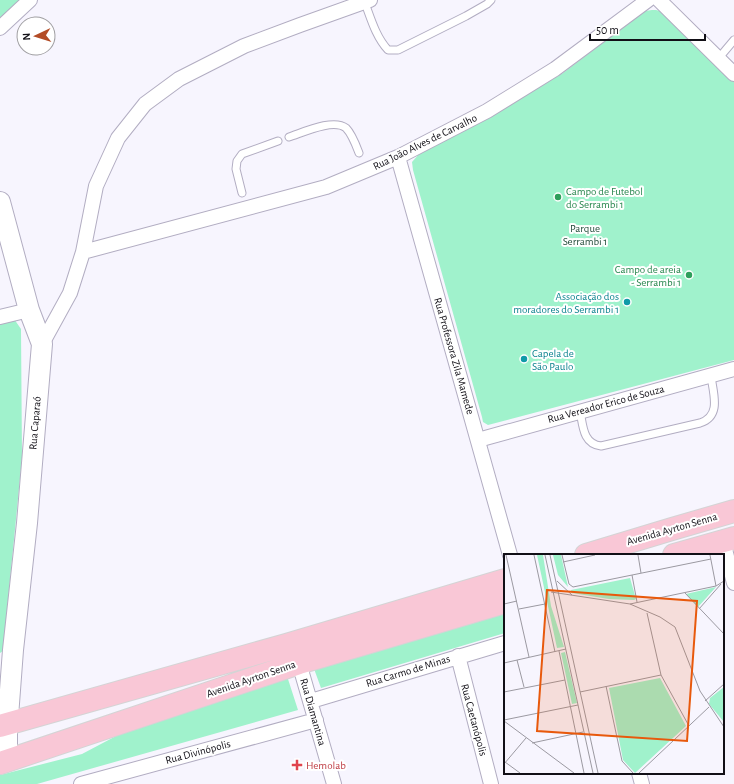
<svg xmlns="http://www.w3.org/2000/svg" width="734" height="784" viewBox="0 0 734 784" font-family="'Alegreya Sans',sans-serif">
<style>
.green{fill:#a0f2cc}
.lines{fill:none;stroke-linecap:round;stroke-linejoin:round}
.service-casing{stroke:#b2adc2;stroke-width:9}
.minor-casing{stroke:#b2adc2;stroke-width:16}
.secondary-casing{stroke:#b2adc2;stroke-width:22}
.primary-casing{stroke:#d4d4d5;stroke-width:24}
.service{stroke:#fff;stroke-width:7}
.minor{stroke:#fff;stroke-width:14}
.secondary{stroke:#fff;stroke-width:20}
.primary{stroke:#f9c7d6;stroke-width:22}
.leisure-dot{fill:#2e9e5b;stroke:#fff;stroke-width:1.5}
.culture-dot{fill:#0f9aa8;stroke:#fff;stroke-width:1.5}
.health-dot{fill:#e0444e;stroke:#fff;stroke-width:1.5}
.labels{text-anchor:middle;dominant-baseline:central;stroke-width:4;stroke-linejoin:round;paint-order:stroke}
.street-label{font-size:11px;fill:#110f16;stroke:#fff}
.leisure-label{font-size:11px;fill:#27864d;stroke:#fff;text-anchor:start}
.park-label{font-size:11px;fill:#234c3a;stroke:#fff}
.culture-label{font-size:11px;fill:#0d838f;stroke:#fff;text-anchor:end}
.health-label{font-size:11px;fill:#be3a42;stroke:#fff;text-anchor:start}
.inset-road{fill:none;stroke:#9b99a1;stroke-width:1}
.view{fill:#e8590c;fill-opacity:0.15;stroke:#e8590c;stroke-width:2}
.inset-edge{fill:none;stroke:#110f16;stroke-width:2}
</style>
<rect width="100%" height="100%" fill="#f7f5fe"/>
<!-- green -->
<path class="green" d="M0 0H21L0 23Z
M652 10H656L663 12 734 78V360L488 425 483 422 482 417 413 170 412 162 419 154 508 106 563 73 641 14 645 11Z
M12 316 21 329 22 458 3 651 0 653V320Z
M505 607V633L321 688 313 666Z
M287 676 298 710 37 784H0V775L82 754 118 735Z"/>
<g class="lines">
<defs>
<path id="service" d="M365 3C371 19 376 37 388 50H398L466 16 487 4 491 0
M718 59 734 40
M289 137C302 133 333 118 346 128 352 134 356 145 359 153
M242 193 236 169 237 161 242 154 278 141
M580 411C583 426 583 444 601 446L700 423C722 416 713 393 711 376"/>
<path id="minor" d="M659 0 734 74
M0 28 30 0
M398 157 510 555
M83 252 326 187 398 157 487 111 555 69 648 0
M0 317 29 310
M42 344 70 293 83 252 96 186 118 138 145 104 179 79 244 46 300 25 370 0
M478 440 734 369
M723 542 734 583
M458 656 491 784
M299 663 334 784
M311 701 505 643
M639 773 642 784
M81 784 316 720"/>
<path id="secondary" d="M0 202 29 310 42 344 27 523 13 650 7 730V751L5 762"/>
<path id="primary" d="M586 555 672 529 734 511
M674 555 734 538
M0 726 286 645 505 580
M0 763 299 663 505 602"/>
</defs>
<!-- service casing -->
<use href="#service" class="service-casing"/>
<!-- minor casing -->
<use href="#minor" class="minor-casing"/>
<!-- secondary casing -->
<use href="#secondary" class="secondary-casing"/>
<!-- primary casing -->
<use href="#primary" class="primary-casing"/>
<!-- service -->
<use href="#service" class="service"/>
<!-- minor -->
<use href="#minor" class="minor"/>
<!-- secondary -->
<use href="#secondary" class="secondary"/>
<!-- primary -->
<use href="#primary" class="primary"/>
</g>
<!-- markers -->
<g class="leisure-dot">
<circle cx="558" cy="197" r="4"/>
<circle cx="689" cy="275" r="4"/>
</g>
<g class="culture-dot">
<circle cx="627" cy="302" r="4"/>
<circle cx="524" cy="359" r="4"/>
</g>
<path class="health-dot" d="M295 759h4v4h4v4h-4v4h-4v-4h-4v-4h4z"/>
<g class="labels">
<!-- street labels -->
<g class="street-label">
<text transform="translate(425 142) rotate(-26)">Rua João Alves de Carvalho</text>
<text transform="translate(454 356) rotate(74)">Rua Professora Zila Mamede</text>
<text transform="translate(606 404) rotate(-15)">Rua Vereador Erico de Souza</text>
<text transform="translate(35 423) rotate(-85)">Rua Caparaó</text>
<text transform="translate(672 529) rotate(-16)">Avenida Ayrton Senna</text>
<text transform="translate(408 671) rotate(-17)">Rua Carmo de Minas</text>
<text transform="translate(251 679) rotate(-19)">Avenida Ayrton Senna</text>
<text transform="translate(313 712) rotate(74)">Rua Diamantina</text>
<text transform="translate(474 720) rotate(75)">Rua Caetanópolis</text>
<text transform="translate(198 752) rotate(-15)">Rua Divinópolis</text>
</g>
<!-- leisure labels -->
<g class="leisure-label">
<text x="566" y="191">Campo de Futebol<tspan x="566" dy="13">do Serrambi 1</tspan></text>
<text x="681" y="269" text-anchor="end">Campo de areia<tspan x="681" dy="13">- Serrambi 1</tspan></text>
</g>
<!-- park labels -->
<g class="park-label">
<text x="585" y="228">Parque<tspan x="585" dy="13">Serrambi 1</tspan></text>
</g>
<!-- culture labels -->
<g class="culture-label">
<text x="619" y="296">Associação dos<tspan x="619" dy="13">moradores do Serrambi 1</tspan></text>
<text x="532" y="353" text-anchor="start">Capela de<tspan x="532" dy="13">São Paulo</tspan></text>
</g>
<!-- health labels -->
<g class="health-label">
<text x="306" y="765">Hemolab</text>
</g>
</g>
<!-- overview -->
<g transform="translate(504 554)">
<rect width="220" height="220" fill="#f7f5fe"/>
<path d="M33 1H39L47 52 60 93 53 94ZM49 1H57L64 33 54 21ZM126 24 132 45 130 46 105 45 68 39 67 36ZM212 33 194 53 182 40ZM61 98 73 149 68 150 57 99ZM156 124 182 172 131 219 119 206 105 134ZM220 133V168L205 150 206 144Z" fill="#a0f2cc"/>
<path class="inset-road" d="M2 1 25 103M30 1 51 98M41 1 89 219M46 1 94 219M58 1 65 30 69 33 207 5M134 1 137 19M206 1 212 32M59 8 91 1M128 21 133 48M53 27 68 41M47 38 126 50 212 32 220 27M181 39 220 80M0 50 13 47M126 50 156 63 171 73 196 137 220 173M15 55 41 50M195 55 217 30M143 59 157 121 185 172M55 97 80 219M13 106 20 133M0 109 62 95M102 132 118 207 129 219M0 138 61 126M76 138 157 121M201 147 220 130M0 166 74 151M0 167 70 219M28 189 79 178M1 208 16 219M0 210 22 184M135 219 205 153"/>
<path class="view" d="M43 36 193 47 183 187 33 177Z"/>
<rect width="220" height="220" class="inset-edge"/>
</g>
<!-- north arrow -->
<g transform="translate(36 36) rotate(266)"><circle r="19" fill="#ffffff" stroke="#a09fa2"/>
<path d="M0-3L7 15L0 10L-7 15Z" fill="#b34c26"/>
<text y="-6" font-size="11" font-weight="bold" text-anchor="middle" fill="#110f16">N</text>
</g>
<!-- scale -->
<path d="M590 34v6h115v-6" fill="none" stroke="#110f16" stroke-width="2"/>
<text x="596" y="34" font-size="12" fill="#110f16" stroke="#ffffff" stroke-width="3" paint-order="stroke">50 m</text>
</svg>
